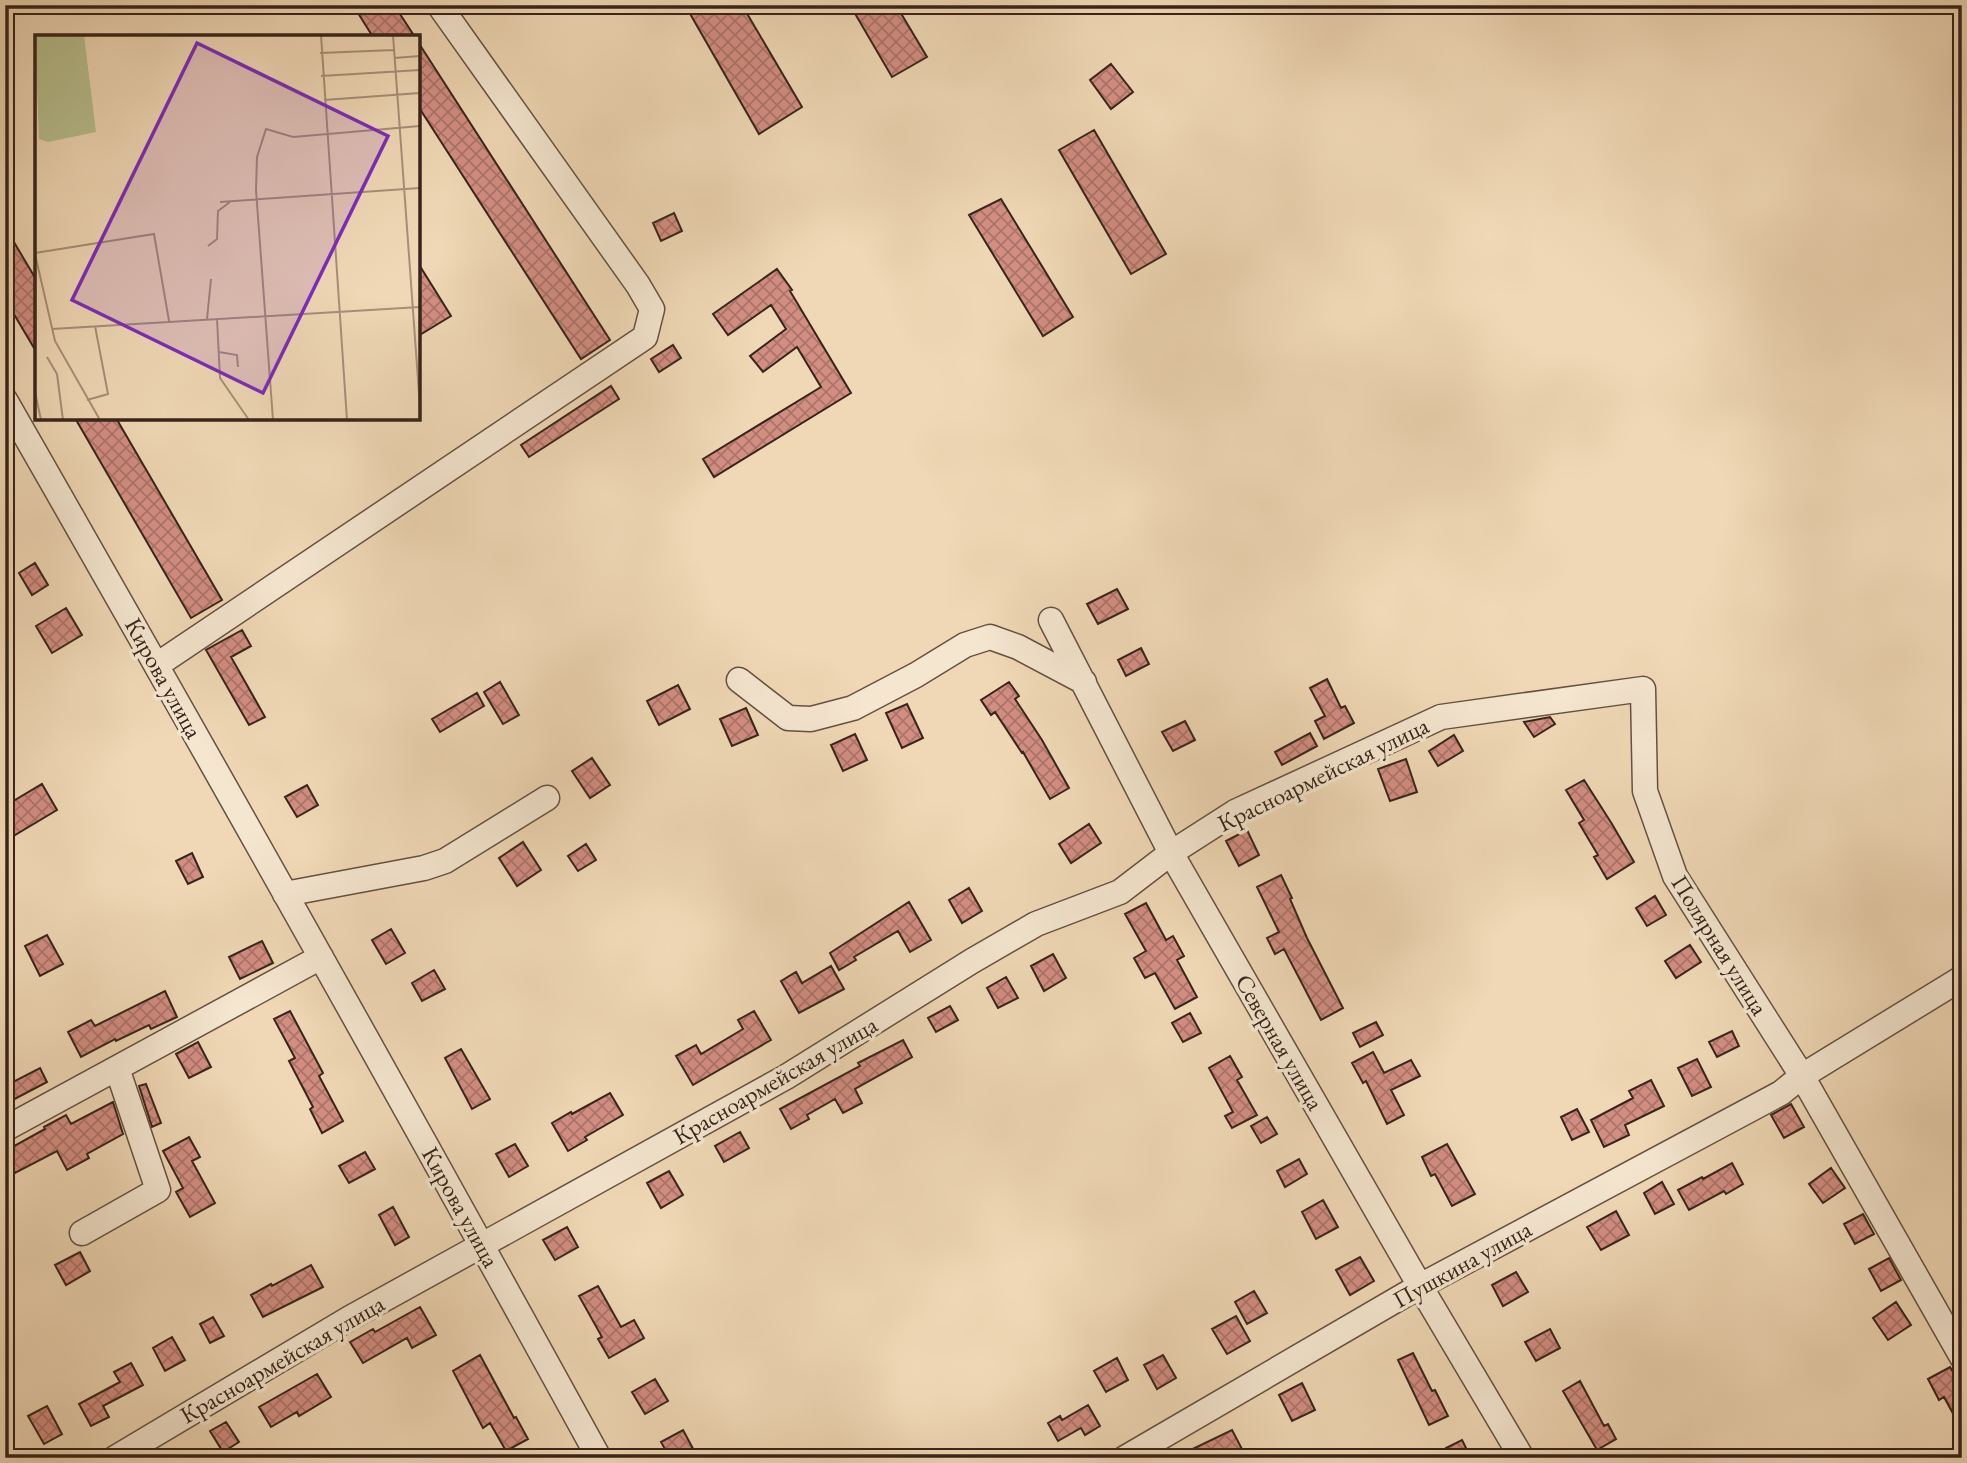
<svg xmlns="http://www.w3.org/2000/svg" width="1967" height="1463" viewBox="0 0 1967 1463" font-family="'EB Garamond',serif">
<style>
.building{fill:url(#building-cross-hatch);stroke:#37241a;stroke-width:2}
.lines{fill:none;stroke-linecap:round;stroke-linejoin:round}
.minor-casing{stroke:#655141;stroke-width:27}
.minor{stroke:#f5e6d0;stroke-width:24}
.labels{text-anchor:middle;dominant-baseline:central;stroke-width:7;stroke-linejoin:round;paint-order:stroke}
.street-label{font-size:24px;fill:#37241a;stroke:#f5e6d0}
.inset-road{fill:none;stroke:#a69078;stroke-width:2}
.view{fill:#7b2cbf;fill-opacity:0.15;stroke:#7b2cbf;stroke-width:3.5}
.inset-edge{fill:none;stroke:#37241a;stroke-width:3.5}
</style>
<defs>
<pattern id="building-cross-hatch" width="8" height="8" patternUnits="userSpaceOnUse" patternTransform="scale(1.75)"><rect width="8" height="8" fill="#d38e82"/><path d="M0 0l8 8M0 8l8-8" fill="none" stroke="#ac746a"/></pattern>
</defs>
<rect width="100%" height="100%" fill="#f0d8b6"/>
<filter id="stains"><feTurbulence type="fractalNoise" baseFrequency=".00286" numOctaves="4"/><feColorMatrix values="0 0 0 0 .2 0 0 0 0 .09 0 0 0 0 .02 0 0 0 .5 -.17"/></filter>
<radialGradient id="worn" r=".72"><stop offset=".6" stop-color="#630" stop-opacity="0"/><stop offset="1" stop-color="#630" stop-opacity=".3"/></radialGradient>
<!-- building -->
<path class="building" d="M353 5H394L415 37H373Z
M685 5H742L802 107 759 134Z
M850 5H896L927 57 892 77Z
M418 42 610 340 581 359 418 106Z
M1111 64 1133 92 1111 109 1090 80Z
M1094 130 1166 254 1131 274 1059 150Z
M1001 199 1073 317 1043 336 969 215Z
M674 213 682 231 661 241 653 223Z
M5 227 37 281V353L5 299Z
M418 263 451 316 418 336Z
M777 269 792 290 790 291 851 393 714 477 703 459 821 387 797 347 763 372 750 356 786 329 771 305 728 335 713 314Z
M673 345 681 358 659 372 651 359Z
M611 386 619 399 529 457 521 445Z
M75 418H116L222 600 191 618Z
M35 563 48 585 32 595 19 573Z
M1117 589 1128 609 1098 624 1087 604Z
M66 608 82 635 52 653 36 626Z
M242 630 251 646 231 657 265 717 249 725 206 650Z
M1141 648 1149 664 1126 676 1118 660Z
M1327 679 1341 708 1345 706 1354 723 1324 739 1315 721 1325 716 1310 688Z
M500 682 519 715 503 724 484 692Z
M1009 682 1019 696 1015 699 1042 740 1069 788 1050 799 1023 752 1022 753 995 712 991 715 981 700Z
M678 685 690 709 659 725 647 701Z
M477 693 484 706 440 732 432 719Z
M907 704 923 738 902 748 886 713Z
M746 708 758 735 732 746 720 719Z
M1550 717 1555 724 1534 737 1524 722Z
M1185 721 1195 740 1173 751 1162 732Z
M1310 733 1317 746 1282 765 1275 752Z
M855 734 867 760 843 771 831 745Z
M1454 735 1463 751 1438 766 1429 751Z
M592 758 610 785 590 798 572 771Z
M1406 759 1417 792 1390 801 1378 769Z
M1584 780 1612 824 1634 862 1607 879 1594 857 1598 855 1579 823 1584 820 1566 790Z
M42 784 57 810 5 841V806Z
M307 785 318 805 297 817 285 797Z
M1089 824 1101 843 1071 863 1059 844Z
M1247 830 1259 855 1239 866 1226 841Z
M523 842 541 870 517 886 499 858Z
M586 844 596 860 578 871 568 856Z
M192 853 203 877 188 884 176 861Z
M1281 875 1292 898 1290 899 1307 938 1343 1008 1321 1020 1284 949 1275 954 1267 938 1279 932 1257 887Z
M969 888 982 911 962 923 949 900Z
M1655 896 1666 915 1647 926 1636 908Z
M909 902 931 940 910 952 898 931 854 957 856 960 839 970 830 953Z
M1146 903 1166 940 1173 936 1184 956 1177 960 1197 997 1175 1009 1155 973 1145 978 1134 958 1146 951 1125 914Z
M391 929 405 953 386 964 372 940Z
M47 935 63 964 40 976 25 946Z
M262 941 273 963 240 979 229 957Z
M1690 945 1701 962 1676 978 1665 961Z
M1053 954 1066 978 1044 991 1031 966Z
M831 966 844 989 799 1013 781 981 796 972 802 983Z
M434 970 445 989 422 1001 412 983Z
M1006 977 1018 998 998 1008 987 988Z
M165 991 177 1017 151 1029 149 1025 116 1041 115 1039 81 1057 68 1032 91 1020 95 1026Z
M950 1006 958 1020 936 1032 928 1018Z
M290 1011 323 1073 319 1076 343 1121 322 1133 310 1109 313 1107 289 1061 295 1058 274 1019Z
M754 1011 771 1040 693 1085 676 1056 696 1045 701 1054 743 1029 738 1020Z
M1190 1013 1201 1033 1183 1042 1172 1023Z
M1376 1022 1383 1035 1360 1047 1353 1033Z
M1732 1031 1739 1046 1717 1057 1709 1042Z
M903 1040 912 1057 855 1089 862 1103 843 1113 835 1099 807 1115 809 1119 791 1129 780 1109 860 1066 858 1063Z
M198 1042 211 1067 189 1078 176 1054Z
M461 1049 490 1099 472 1109 445 1058Z
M1373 1052 1384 1073 1411 1060 1420 1076 1391 1090 1404 1115 1387 1124 1366 1081 1363 1083 1352 1063Z
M1230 1056 1242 1077 1237 1080 1257 1115 1232 1128 1225 1116 1233 1112 1209 1068Z
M1697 1059 1711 1087 1692 1096 1678 1068Z
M40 1068 47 1082 5 1104V1086Z
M1651 1080 1664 1106 1625 1125 1629 1135 1604 1147 1591 1120 1633 1098 1629 1091Z
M146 1084 161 1123 152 1127 139 1086Z
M610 1093 623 1115 585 1137 587 1140 568 1151 552 1123 571 1112 572 1114Z
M113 1102 123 1134 87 1154 89 1158 67 1170 57 1151 15 1173 5 1155V1151L45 1129 44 1127 66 1115 71 1124Z
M1791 1104 1804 1127 1784 1138 1771 1115Z
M1577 1109 1589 1132 1572 1140 1561 1117Z
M1267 1117 1277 1134 1261 1143 1251 1126Z
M740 1132 749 1148 724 1162 715 1146Z
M189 1137 200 1157 192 1161 215 1203 190 1217 176 1192 183 1188 163 1151Z
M515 1144 528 1166 509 1177 496 1154Z
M1447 1144 1475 1194 1452 1206 1435 1174 1431 1176 1422 1157Z
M365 1152 375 1169 349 1183 339 1166Z
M1299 1159 1307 1174 1285 1187 1277 1171Z
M1732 1163 1743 1184 1726 1194 1724 1191 1689 1210 1678 1190 1702 1177 1703 1179Z
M1831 1168 1845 1188 1823 1203 1809 1184Z
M669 1171 683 1195 661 1208 647 1183Z
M1662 1182 1674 1204 1655 1214 1644 1193Z
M1323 1200 1338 1227 1316 1239 1302 1212Z
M393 1207 409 1237 395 1245 379 1215Z
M1616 1211 1629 1235 1601 1250 1587 1227Z
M1863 1214 1874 1234 1855 1244 1844 1224Z
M567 1227 578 1247 555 1260 543 1240Z
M80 1252 90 1271 66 1285 55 1265Z
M1360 1257 1374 1281 1350 1295 1336 1270Z
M1889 1258 1901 1280 1881 1291 1869 1269Z
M311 1265 323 1287 263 1317 251 1295 271 1284 272 1286Z
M1516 1272 1528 1292 1503 1306 1492 1285Z
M598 1286 621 1327 634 1320 644 1338 609 1358 598 1339 602 1337 579 1296Z
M1254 1291 1267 1313 1247 1324 1235 1302Z
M1896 1302 1911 1325 1888 1340 1873 1318Z
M420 1307 436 1335 412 1348 407 1338 363 1363 350 1342 373 1329 375 1332Z
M1236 1316 1250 1341 1227 1354 1212 1329Z
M213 1317 224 1336 210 1343 200 1324Z
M1550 1329 1560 1348 1536 1361 1525 1342Z
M172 1337 185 1360 165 1371 153 1348Z
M1413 1353 1432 1391 1435 1390 1448 1416 1429 1425 1398 1360Z
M480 1355 514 1418 516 1417 528 1439 506 1451 490 1423 483 1428 453 1371Z
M1163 1355 1176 1378 1157 1389 1144 1365Z
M1117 1358 1128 1380 1106 1392 1094 1371Z
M131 1363 143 1385 103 1406 109 1417 91 1426 79 1404 120 1382 114 1372Z
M1950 1367 1962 1387V1430L1944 1397 1939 1400 1928 1379Z
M317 1374 331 1397 299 1416 297 1412 271 1427 259 1407Z
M655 1379 668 1401 645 1414 632 1392Z
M1580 1381 1604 1426 1608 1424 1616 1439 1597 1450 1563 1391Z
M1302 1383 1315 1410 1292 1421 1279 1395Z
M1088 1405 1100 1426 1085 1435 1081 1428 1058 1441 1048 1423 1060 1416 1062 1420Z
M47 1406 62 1434 44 1444 28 1416Z
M226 1422 239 1442 223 1452 210 1431Z
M683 1430 698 1458H670L661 1442Z
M1232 1430 1243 1451 1229 1458H1174Z
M1462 1440 1471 1458H1450L1446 1448Z"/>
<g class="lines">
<defs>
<path id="minor" d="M5 400C206 751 404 1103 599 1458
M1051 620 1171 853 1420 1286 1522 1458
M157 665 645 337 652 309 638 285 439 5
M739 680 788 718 811 719 853 708 916 675 965 645 990 637 1018 647 1084 682
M285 894 424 868 445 861 547 798
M5 1129 321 957
M82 1233 158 1190 117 1068
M115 1458 350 1318 786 1077 972 961 1036 924 1120 892 1171 853 1235 812 1441 717 1643 689 1645 791 1675 876 1802 1076 1962 1357
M1125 1458 1420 1286 1781 1093 1802 1076 1962 978"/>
</defs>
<!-- minor casing -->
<use href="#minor" class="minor-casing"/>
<!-- minor -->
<use href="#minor" class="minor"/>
</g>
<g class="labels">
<!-- street labels -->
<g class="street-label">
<text transform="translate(164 678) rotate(61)">Кирова улица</text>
<text transform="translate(1323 774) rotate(-26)">Красноармейская улица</text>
<text transform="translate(1720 945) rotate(58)">Полярная улица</text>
<text transform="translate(1280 1042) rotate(60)">Северная улица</text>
<text transform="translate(775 1080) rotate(-30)">Красноармейская улица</text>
<text transform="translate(461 1207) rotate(61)">Кирова улица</text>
<text transform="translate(1462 1264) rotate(-29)">Пушкина улица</text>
<text transform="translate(282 1359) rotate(-30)">Красноармейская улица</text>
</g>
</g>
<!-- overview -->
<g transform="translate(35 35)">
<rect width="385" height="385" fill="#f0d8b6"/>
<path d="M0 0H49L61 97 13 107 4 104Z" fill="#b8bf8f"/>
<path class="inset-road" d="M286 0 312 385M358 0 385 372M285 18 359 15M359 23 385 21M286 41 385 35M289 65 385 58M185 167 385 153M173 211 182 204 183 176 195 167M0 218 119 199 134 286M0 219 20 306 65 385M172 284 176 244M182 284 185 343 214 385M17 294 385 272M184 317 202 320 203 332M12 322 22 339 28 385M0 357 6 385M52 365 73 359 60 291M238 385 221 155 222 122 231 94 258 102 385 91"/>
<path class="view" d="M162 8 353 101 228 358 37 265Z"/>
<rect width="385" height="385" class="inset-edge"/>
</g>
<!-- margin -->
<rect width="1967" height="1463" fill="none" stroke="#f0d8b6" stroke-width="28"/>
<rect x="7" y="7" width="1953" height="1449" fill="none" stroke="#37241a" stroke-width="3.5"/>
<rect x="14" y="14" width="1939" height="1435" fill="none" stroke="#37241a" stroke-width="2"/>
<rect width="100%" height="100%" filter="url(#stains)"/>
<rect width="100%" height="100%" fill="url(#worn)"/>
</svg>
